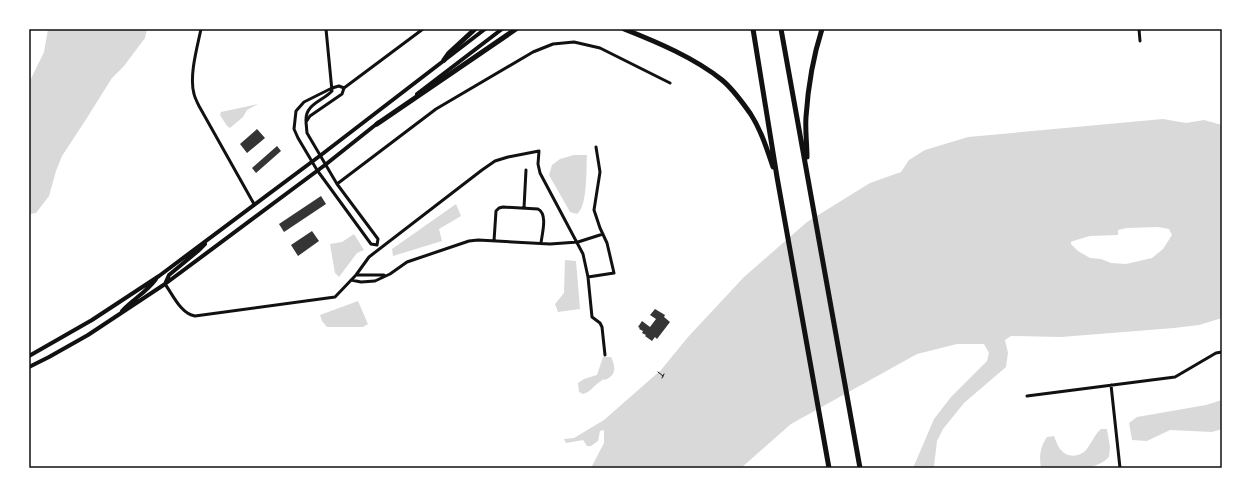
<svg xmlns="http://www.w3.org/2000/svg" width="1251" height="497" viewBox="0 0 1251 497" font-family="'Golos Text',sans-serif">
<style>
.water{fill:#d9d9d9;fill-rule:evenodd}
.building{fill:#353535}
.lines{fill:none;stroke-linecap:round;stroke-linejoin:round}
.path{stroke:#111;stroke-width:1}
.minor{stroke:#111;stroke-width:3}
.secondary{stroke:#111;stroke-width:4}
.motorway{stroke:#111;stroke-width:5}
.neatline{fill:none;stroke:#111;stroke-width:1.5}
</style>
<rect width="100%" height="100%" fill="#fff"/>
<!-- water -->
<path class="water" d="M48 29H147L145 38 124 66 112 78 85 121 62 156 56 171 49 196 36 213 29 214V83L44 52Z
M258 104 247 110 243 117 230 128 227 126 220 115 221 112Z
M1163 119 1186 123 1204 120 1222 125V318L1199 325 1174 328 1061 337 1011 336 1005 340 1008 353 1006 367 964 403 943 429 937 441 934 466 932 468H913L934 419 951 397 987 361 989 353 984 344H957L917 354 791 424 741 468H591L604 443V430L600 431 598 441 591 446H587L583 440 566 443 564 439 574 438 604 420 661 370 688 337 744 277 807 222 870 183 901 172 909 160 925 150 968 137ZM1158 227 1169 229 1172 235 1163 249 1152 258 1126 264 1111 263 1101 259 1090 258 1078 251 1071 244V242L1073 241 1090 236 1118 235V230L1127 228Z
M574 155H587C586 169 588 205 577 214L570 212 549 175 552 165 560 159Z
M456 204 461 216 439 229 442 241 393 256 392 249Z
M354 234 364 250 357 253 339 277 335 273 330 244 342 242Z
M565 260 576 261 580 309 558 312 555 304 564 293Z
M358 301 368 324 363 327H327L322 321 320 315Z
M603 357H611C615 365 617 374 607 379 603 381 605 378 601 381 594 385 591 392 583 394L579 392 578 383 584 379 597 375Z
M1222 400V429L1212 432 1170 430 1147 441 1132 440 1129 423 1137 417 1206 405Z
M1101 429H1107L1110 447 1109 457C1095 473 1061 468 1041 468 1039 457 1040 447 1047 437L1054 436C1056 441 1058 447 1061 450 1067 458 1080 457 1086 450 1092 443 1094 435 1101 429Z"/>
<!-- building -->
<path class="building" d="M257 129 265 138 247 153 240 144Z
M277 146 281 151 256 173 252 168Z
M321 196 326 204 284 232 279 224Z
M312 231 319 241 298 256 291 245Z
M655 309 665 315 664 317 670 322 657 339 655 337 652 341 645 336 646 335 642 333 643 331 639 329 640 328 638 327 642 321 650 327 656 319 650 315Z"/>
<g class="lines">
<!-- path -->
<path class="path" d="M658 372 663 376
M662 378 664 374"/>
<!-- minor -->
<path class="minor" d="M201 29C197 48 189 76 194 94 195 98 197 102 199 106L254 204
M1139 29 1140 41
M344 88 339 86 332 88 304 102 296 111 294 129 298 138 317 170 371 244 377 245
M306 121C305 104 323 101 332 91L326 29
M337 184 436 109 533 52 553 44 574 42 600 48 670 83
M524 208 526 170
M494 241 496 211 499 208 503 207 538 209C548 214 542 234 541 243
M377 245 378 239 337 184 307 133 306 122 310 116 342 94 344 88 423 29
M356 275H384
M588 277 614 273 607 243 600 228 594 210 600 172 596 147
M351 280 361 282 375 281 390 274 407 262 469 241 478 240 550 244 578 242 603 234
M165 284C173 295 181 314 195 316L335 297 356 275 369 257 482 170 495 161 508 157 539 151 538 164 540 173 583 254 588 277 592 317 600 323 602 327 605 355
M1111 385 1120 468
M1027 396 1175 377 1216 353 1222 352"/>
<!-- secondary -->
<path class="secondary" d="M417 94 502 29
M165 284 169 275 198 251 205 244
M122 311C133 299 147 292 156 279
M29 356 92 320 159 276 321 155 485 29
M29 367 49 357 88 335 165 284 325 165 379 122"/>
<!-- motorway -->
<path class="motorway" d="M624 29C657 42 695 58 722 80 733 89 742 102 750 113 761 130 767 149 773 167
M753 29 777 177 829 468
M781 29 860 468
M444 60 449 53 475 29
M377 124 516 29
M807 157C807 144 805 130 806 117 808 87 813 57 822 29"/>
</g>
<!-- border -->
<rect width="1251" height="497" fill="none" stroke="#ffffff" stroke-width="60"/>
<rect x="30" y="30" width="1191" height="437" class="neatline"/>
</svg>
